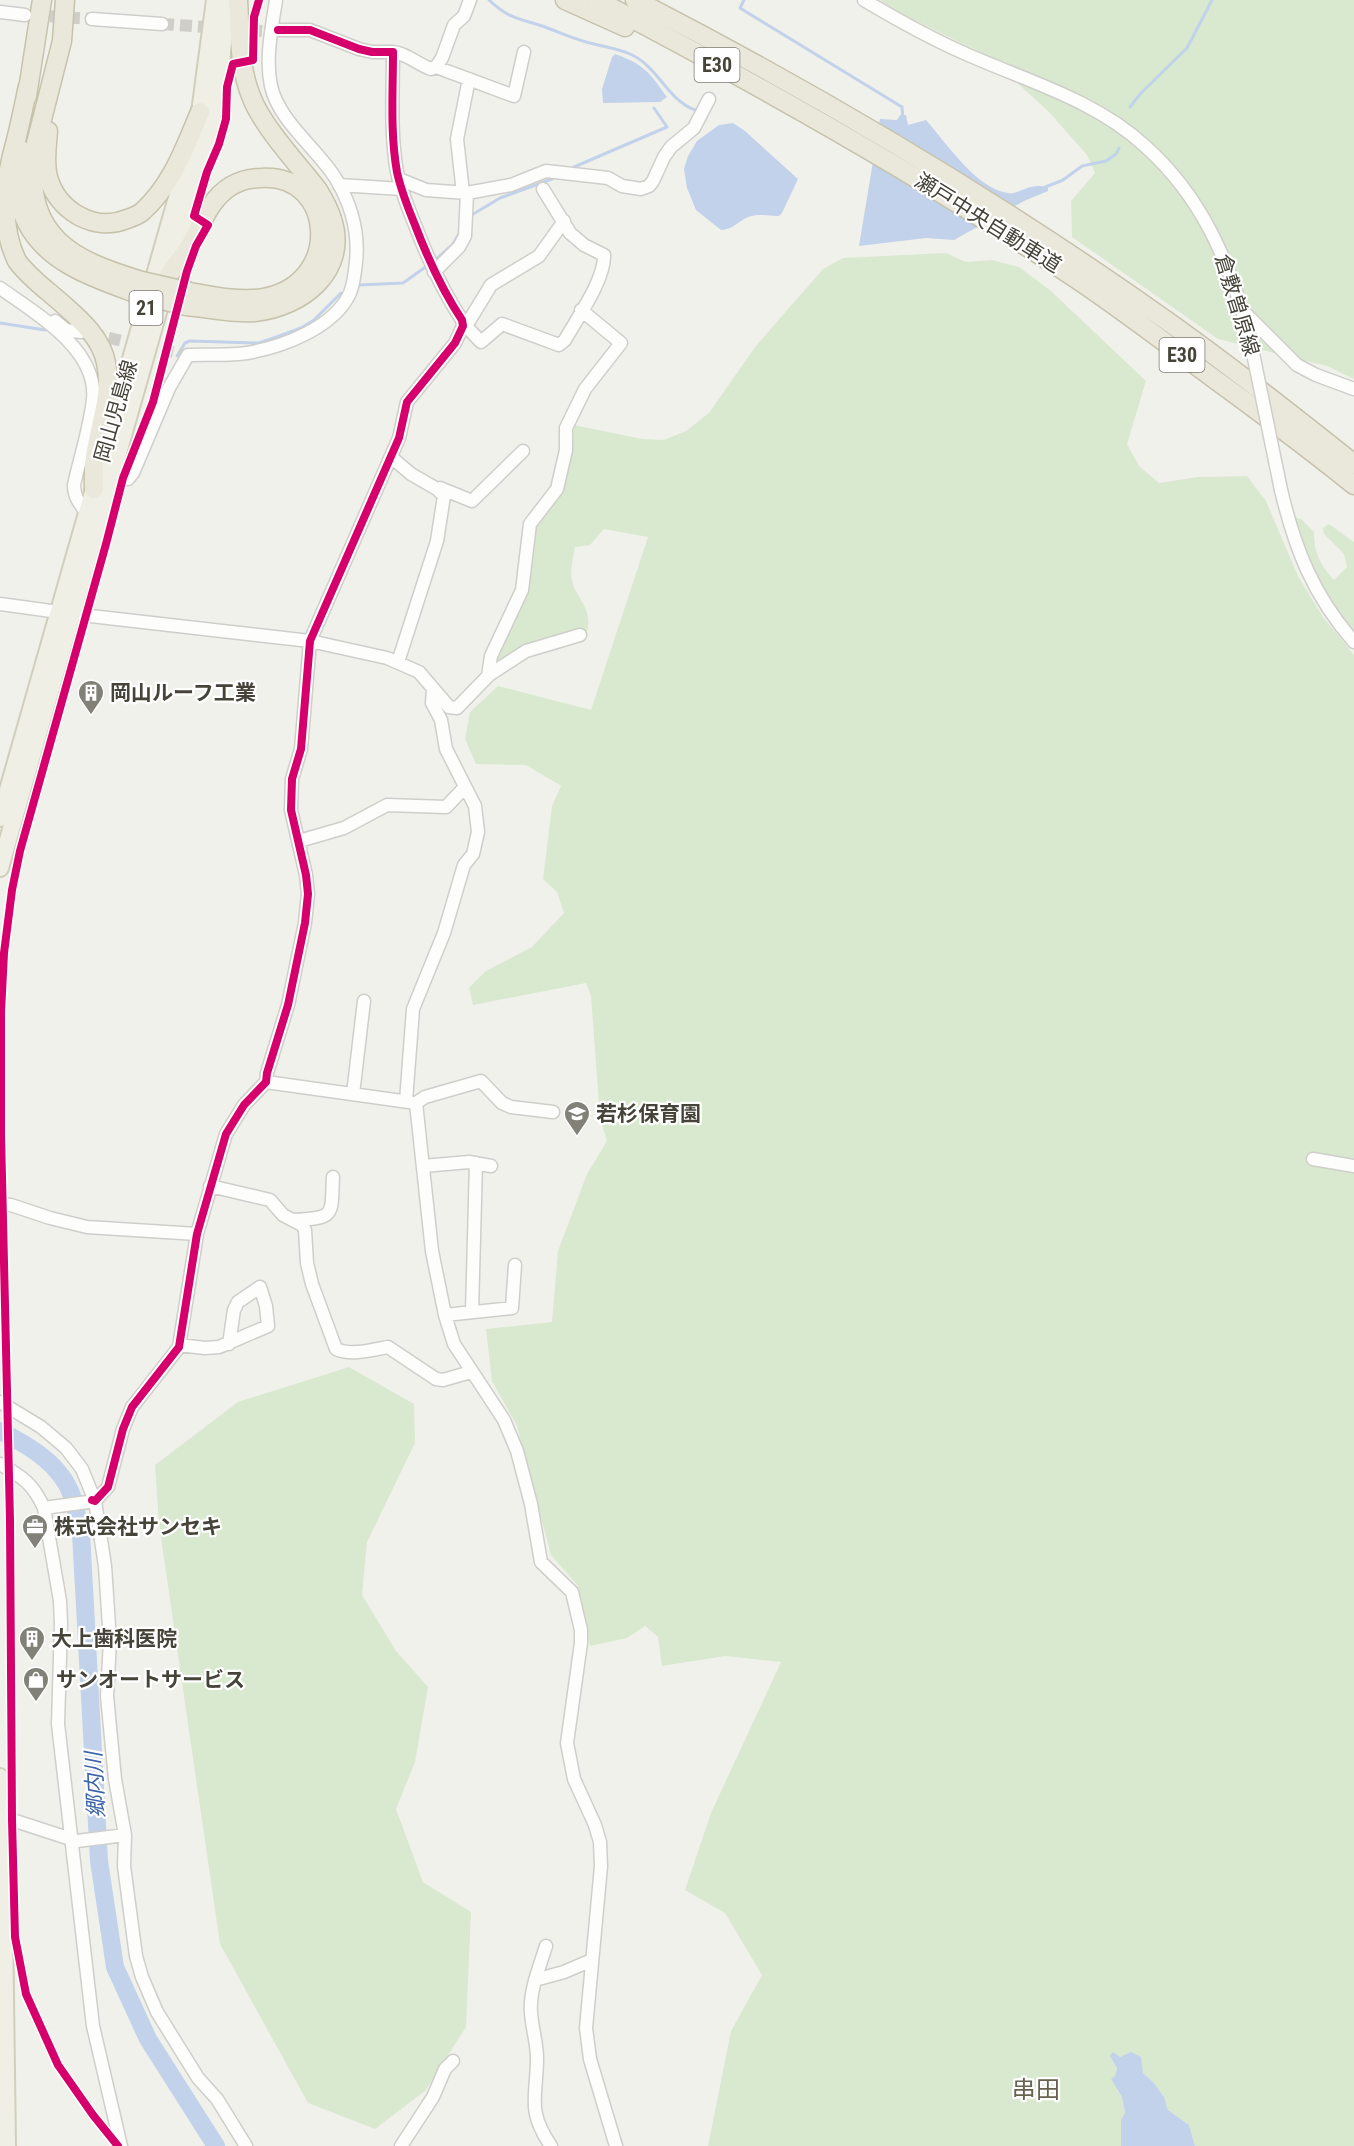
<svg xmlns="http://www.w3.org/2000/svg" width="1354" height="2146" viewBox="0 0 1354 2146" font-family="'Roboto Condensed','Noto Sans JP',sans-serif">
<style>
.green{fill:#d9e9cf}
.water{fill:#c1d2ea}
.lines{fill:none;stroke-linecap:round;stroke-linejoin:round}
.stream{stroke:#c1d2ea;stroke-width:3}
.river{stroke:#c1d2ea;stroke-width:18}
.minor-tunnel{stroke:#cfcec8;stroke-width:12;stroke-dasharray:12 6;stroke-linecap:butt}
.minor-casing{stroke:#cfceca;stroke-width:15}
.major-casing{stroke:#d1cfbc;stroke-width:20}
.highway-casing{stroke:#c6c2ab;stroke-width:21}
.minor{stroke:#fdfdfc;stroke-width:12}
.major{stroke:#f0efe5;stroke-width:16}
.highway{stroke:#eae8db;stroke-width:18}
.minor-bridge-casing{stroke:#cfceca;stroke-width:15;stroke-linecap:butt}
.highway-bridge-casing{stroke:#c6c2ab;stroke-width:21;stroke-linecap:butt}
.minor-bridge{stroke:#fdfdfc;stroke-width:12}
.highway-bridge{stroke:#eae8db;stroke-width:18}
.cycleway-casing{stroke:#fff;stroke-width:11}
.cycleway{stroke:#d6006c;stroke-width:8}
.labels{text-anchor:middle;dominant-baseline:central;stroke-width:4.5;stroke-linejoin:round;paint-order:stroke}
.shield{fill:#fff;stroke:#7e7c74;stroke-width:1.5}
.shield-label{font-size:20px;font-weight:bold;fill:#464439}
.street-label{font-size:21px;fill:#464439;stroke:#fff}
.poi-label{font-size:21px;font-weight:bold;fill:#464439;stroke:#fff;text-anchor:start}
.water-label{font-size:22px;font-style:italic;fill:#3d65a7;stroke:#fff}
.quarter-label{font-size:24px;fill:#686351;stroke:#fff}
</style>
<rect width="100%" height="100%" fill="#f1f1ec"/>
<!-- green -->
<path class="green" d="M880 0H1354V379L1327 366 1218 339 1072 237 1071 201 1095 173 1087 155 1048 111 986 55 902 14Z
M946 253 966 262 992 260 1019 267 1051 291 1146 381 1127 444 1139 466 1159 483 1198 477 1247 476 1266 501 1298 576 1323 617 1354 655V2146H1195L1189 2125 1168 2110 1164 2097 1154 2083 1143 2073 1140 2064 1127 2055 1120 2057 1110 2056 1117 2068 1115 2076 1111 2079 1122 2097 1125 2113 1121 2121V2146H708L731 2031 762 1975 725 1913 685 1890 711 1813 781 1662 725 1656 662 1666 658 1637 645 1626 627 1638 590 1646 578 1586 551 1555 517 1426 492 1381 486 1329 552 1322 558 1251 587 1174 607 1141 600 1118 591 996 586 983 473 1005 469 988 486 971 532 947 564 913 557 892 543 879 552 806 561 786 526 765 476 764 465 739 470 712 498 686 591 710 648 537 604 529 590 545 575 547C573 558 570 570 572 581 577 600 593 608 587 632L560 636 499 663 496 658 534 528 559 494 573 451 574 425 642 439 664 440 686 431 709 413 755 347 823 269 843 258Z
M1295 517 1301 519 1314 532C1314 553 1320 564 1334 580L1347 567 1344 554 1324 534 1323 528 1329 524 1354 542V633C1322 598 1311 566 1294 523Z
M349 1367 414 1404 415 1443 367 1542 362 1595 396 1651 428 1687 415 1762 396 1809 423 1882 471 1912 466 2027 425 2091 375 2129 308 2103 220 1944 159 1524 155 1465 238 1402Z"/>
<!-- water -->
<path class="water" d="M615 54C644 64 650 73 667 97L660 102 603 103 602 89 612 57Z
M900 115H906L908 125 926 120C947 144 977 189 1008 193 1020 195 1030 181 1048 188V191L1024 201 954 240 926 238 859 246 880 119 897 120Z
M733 123 745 131 798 179 782 213 779 216C769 216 758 213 748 217 739 221 732 230 721 230L696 210 687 188 684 169 688 156 697 141 719 125Z
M1113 2052 1120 2057 1131 2052 1141 2057 1143 2073 1154 2083 1164 2097 1168 2110 1189 2125 1195 2146H1121V2120L1125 2113 1122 2097 1111 2079 1115 2076 1117 2068 1110 2056Z"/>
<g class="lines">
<!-- stream -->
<path class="stream" d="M489 0C509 19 518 18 542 26 559 32 576 40 594 44 606 47 619 49 630 54 658 66 667 100 695 110
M744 0 740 8 902 107 903 119
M1130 107 1141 93 1187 48 1212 0
M574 167 667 127 654 108
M1043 188 1063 180 1082 166 1106 161 1116 154 1119 148
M470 216 500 198 552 179
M433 262 453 244 460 232
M359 285 403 283 427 266
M0 323 45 330
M177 356 185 343 190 341 259 343 271 339 301 328 314 320 341 293"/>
<!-- river -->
<path class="river" d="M0 1431C28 1445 61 1464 72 1496 76 1508 78 1521 81 1533L99 1861 115 1967 148 2039 216 2146"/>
<!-- minor-tunnel -->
<path class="minor-tunnel" d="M32 15 92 19
M162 24 262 31
M91 334 181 354"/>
<defs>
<path id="minor" d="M864 0C896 19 930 38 964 53 1026 81 1094 99 1145 146 1202 197 1229 261 1249 334
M0 12 25 15
M92 19 162 24
M393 52C406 53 417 64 431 69L436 67 514 96 524 52
M436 67 442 58 454 25 464 16 470 0
M399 179 426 190 467 193
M339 185 402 189
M463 193 457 139 469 79
M434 272 459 247 465 236 467 193 511 185 546 171 608 178 622 186 641 189 649 186 653 181 664 157 671 147 694 128 709 99
M0 288C35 313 98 349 93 399 90 428 80 457 74 485 74 497 79 503 87 513
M1244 312 1297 365 1316 375 1354 389
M55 321 66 330 81 332
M464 324 481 342 502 324 559 345 565 340C577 318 605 280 604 255L584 245 570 233 543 189
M463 326 469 321 491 285 539 256 564 221
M391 457 411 474 437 489 444 496 437 541 398 662
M112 475 128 479 133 473 169 388 188 355C207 354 228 356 247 353 282 347 334 328 350 293 354 283 355 272 356 262 359 233 351 204 336 179 318 149 279 122 271 86 265 58 272 27 276 0
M440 488 472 501 523 451
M1281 490C1295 549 1313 595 1354 642
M0 604 73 614 310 641 387 658 419 672 449 707 457 708 489 675 526 651 580 635
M488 676 491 656 522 590 530 524 557 489 566 450V428L585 389 621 343 581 310
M299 841 344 828 387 805 446 807 465 787
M266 1082 416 1103 425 1097 481 1081 502 1103 511 1107 553 1112
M353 1094 364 1001
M406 1101 413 1009 444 933 464 865 473 854 478 832 475 806 446 749 441 720 432 703 433 689
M416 1103 432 1251 445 1315 454 1344 504 1420 517 1451 531 1504 541 1562 572 1592 581 1630V1643L567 1743 574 1779 595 1825 600 1842 601 1866 586 2028 590 2059 616 2146
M1313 1159 1354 1166
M423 1166 469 1162 491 1166
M210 1186 270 1200 283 1215 302 1225 305 1230 307 1263 312 1284 336 1349C351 1356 372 1350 388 1347L436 1379 443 1380 471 1372
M0 1204 11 1205 50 1218 87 1227 197 1234
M294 1220C336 1218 331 1216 333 1177
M472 1312 476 1163
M445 1315 512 1308 515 1265
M179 1345 205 1348 219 1347 268 1326 266 1306 260 1287 238 1302 234 1310 229 1344
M0 1402 41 1427 66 1448 82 1469 95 1501 105 1566 110 1641 107 1696 115 1779 125 1835 124 1866 136 1956 142 1977 157 2012 198 2078 217 2099 246 2146
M0 1464C23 1477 33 1484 44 1508L60 1601 61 1623 58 1724 93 2026 121 2146
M95 1501 108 1487 123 1429 132 1407 179 1347 197 1234 226 1134 244 1105 266 1082 267 1073 288 1005 305 923 308 894 306 875 291 810 292 779 301 749 310 641 399 438 407 402 455 343 463 326 462 320C442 290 428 259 415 225 408 208 401 191 397 172 390 133 393 92 393 52H372L359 49 310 30H278
M44 1508 95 1501
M0 1816 77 1841 125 1835
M546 1946C540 1966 529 1991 531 2013 532 2028 537 2043 537 2058 537 2097 526 2109 551 2146
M535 1980 564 1972 592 1960
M401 2146 433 2097 445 2069 453 2061"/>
<path id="major" d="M0 818 192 145 200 112 215 0
M0 868 211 126 218 88 228 0
M0 1777 4 1922 7 2146"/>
<path id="highway" d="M65 0 62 41 33 155C26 238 72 260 142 281
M565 0 625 27
M597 0C761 86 923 177 1078 280 1124 311 1168 345 1213 378 1261 413 1308 448 1354 485
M635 0C820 95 1001 203 1170 323 1233 368 1294 416 1354 464
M28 86C24 105 20 125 15 144 4 183 0 226 17 261 31 280 50 292 67 308 83 322 102 340 106 363 113 394 99 426 95 457 93 468 94 479 94 489
M27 96 42 0
M48 131C47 146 44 162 48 177 57 210 94 233 127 219 133 217 139 215 143 211 172 185 185 147 200 112
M21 150C19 173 16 203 27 223 48 264 97 279 138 294
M169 275C175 266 182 258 188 249 201 227 208 200 231 186 241 180 250 178 261 178 335 173 344 284 263 298 240 302 213 296 190 292
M186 306C209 308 233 314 255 312 302 307 349 271 332 219 329 209 324 200 318 190 298 164 262 126 251 96 239 67 240 32 238 0"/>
</defs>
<!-- minor casing -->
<use href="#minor" class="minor-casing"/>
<!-- major casing -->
<use href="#major" class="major-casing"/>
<!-- highway casing -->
<use href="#highway" class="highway-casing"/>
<!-- minor -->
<use href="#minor" class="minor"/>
<!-- major -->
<use href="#major" class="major"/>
<!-- highway -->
<use href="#highway" class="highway"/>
<defs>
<path id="minor-bridge" d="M1249 334 1281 490"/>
<path id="highway-bridge" d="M142 281 190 292
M138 294 186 306"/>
</defs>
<!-- minor-bridge casing -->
<use href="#minor-bridge" class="minor-bridge-casing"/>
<!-- highway-bridge casing -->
<use href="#highway-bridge" class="highway-bridge-casing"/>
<!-- minor-bridge -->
<use href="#minor-bridge" class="minor-bridge"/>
<!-- highway-bridge -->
<use href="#highway-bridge" class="highway-bridge"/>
<defs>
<path id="cycleway" d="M92 1500 95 1501 108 1487 123 1429 132 1407 179 1347 197 1234 226 1134 244 1105 266 1082 267 1073 288 1005 305 923 308 894 306 875 291 810 292 779 301 749 310 641 399 438 407 402 455 343 463 326 462 320C442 290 428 259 415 225 408 208 401 191 397 172 390 133 393 92 393 52H372L359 49 310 30H278
M118 2146 93 2115 58 2065 26 1994 15 1937 12 1820 10 1520 1 1134V1012L4 953 12 890 20 851 106 544 123 478 153 402 187 271 196 246 208 225 194 216 207 172 219 144 226 119 227 87 233 64 253 60 254 17 259 0"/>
</defs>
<!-- cycleway casing -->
<use href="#cycleway" class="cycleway-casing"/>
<!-- cycleway -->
<use href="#cycleway" class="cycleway"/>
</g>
<!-- icons -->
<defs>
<symbol id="building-pin" viewBox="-11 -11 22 30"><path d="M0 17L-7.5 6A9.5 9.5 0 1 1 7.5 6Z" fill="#828178" stroke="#fff"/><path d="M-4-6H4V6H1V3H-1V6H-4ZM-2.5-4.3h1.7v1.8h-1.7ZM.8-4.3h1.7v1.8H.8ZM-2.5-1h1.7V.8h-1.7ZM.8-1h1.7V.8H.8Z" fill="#fff"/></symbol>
<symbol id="school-pin" viewBox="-11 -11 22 30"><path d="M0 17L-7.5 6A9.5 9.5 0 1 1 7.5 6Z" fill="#828178" stroke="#fff"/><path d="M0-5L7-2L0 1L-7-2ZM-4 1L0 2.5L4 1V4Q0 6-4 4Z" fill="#fff"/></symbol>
<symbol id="office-pin" viewBox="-11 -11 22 30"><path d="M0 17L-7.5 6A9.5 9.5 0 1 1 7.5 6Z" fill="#828178" stroke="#fff"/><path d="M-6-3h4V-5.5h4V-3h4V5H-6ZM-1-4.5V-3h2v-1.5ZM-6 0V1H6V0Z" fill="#fff"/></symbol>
<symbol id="shop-pin" viewBox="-11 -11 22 30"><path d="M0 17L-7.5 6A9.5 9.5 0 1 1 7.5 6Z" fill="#828178" stroke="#fff"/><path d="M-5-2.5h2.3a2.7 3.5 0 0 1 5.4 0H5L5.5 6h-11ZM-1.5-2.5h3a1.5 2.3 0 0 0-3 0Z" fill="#fff"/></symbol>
</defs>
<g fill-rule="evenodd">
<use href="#building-pin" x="76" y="678" width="30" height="40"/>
<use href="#school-pin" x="562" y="1099" width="30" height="40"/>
<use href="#office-pin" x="20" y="1512" width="30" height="40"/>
<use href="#building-pin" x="17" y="1624" width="30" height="40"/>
<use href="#shop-pin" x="21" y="1665" width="30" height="40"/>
</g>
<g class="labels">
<!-- shield labels -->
<g class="shield">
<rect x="694.5" y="48" width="45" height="34" rx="4.5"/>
<rect x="129.5" y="291" width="33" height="34" rx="4.5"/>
<rect x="1159.5" y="338" width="45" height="34" rx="4.5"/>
</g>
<g class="shield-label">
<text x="717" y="65">E30</text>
<text x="146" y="308">21</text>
<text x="1182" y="355">E30</text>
</g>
<!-- street labels -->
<g class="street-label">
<text transform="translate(988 223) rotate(32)">瀬戸中央自動車道</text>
<text transform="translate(1237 305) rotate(73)">倉敷曽原線</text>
<text transform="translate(116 411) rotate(-74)">岡山児島線</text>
</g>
<!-- poi labels -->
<g class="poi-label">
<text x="110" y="693">岡山ルーフ工業</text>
<text x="596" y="1114">若杉保育園</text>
<text x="54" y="1527">株式会社サンセキ</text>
<text x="51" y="1639">大上歯科医院</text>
<text x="56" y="1680">サンオートサービス</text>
</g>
<!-- water labels -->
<g class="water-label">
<text transform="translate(95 1785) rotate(-93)">郷内川</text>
</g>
<!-- quarter labels -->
<g class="quarter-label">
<text x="1036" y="2090">串田</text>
</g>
</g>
</svg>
